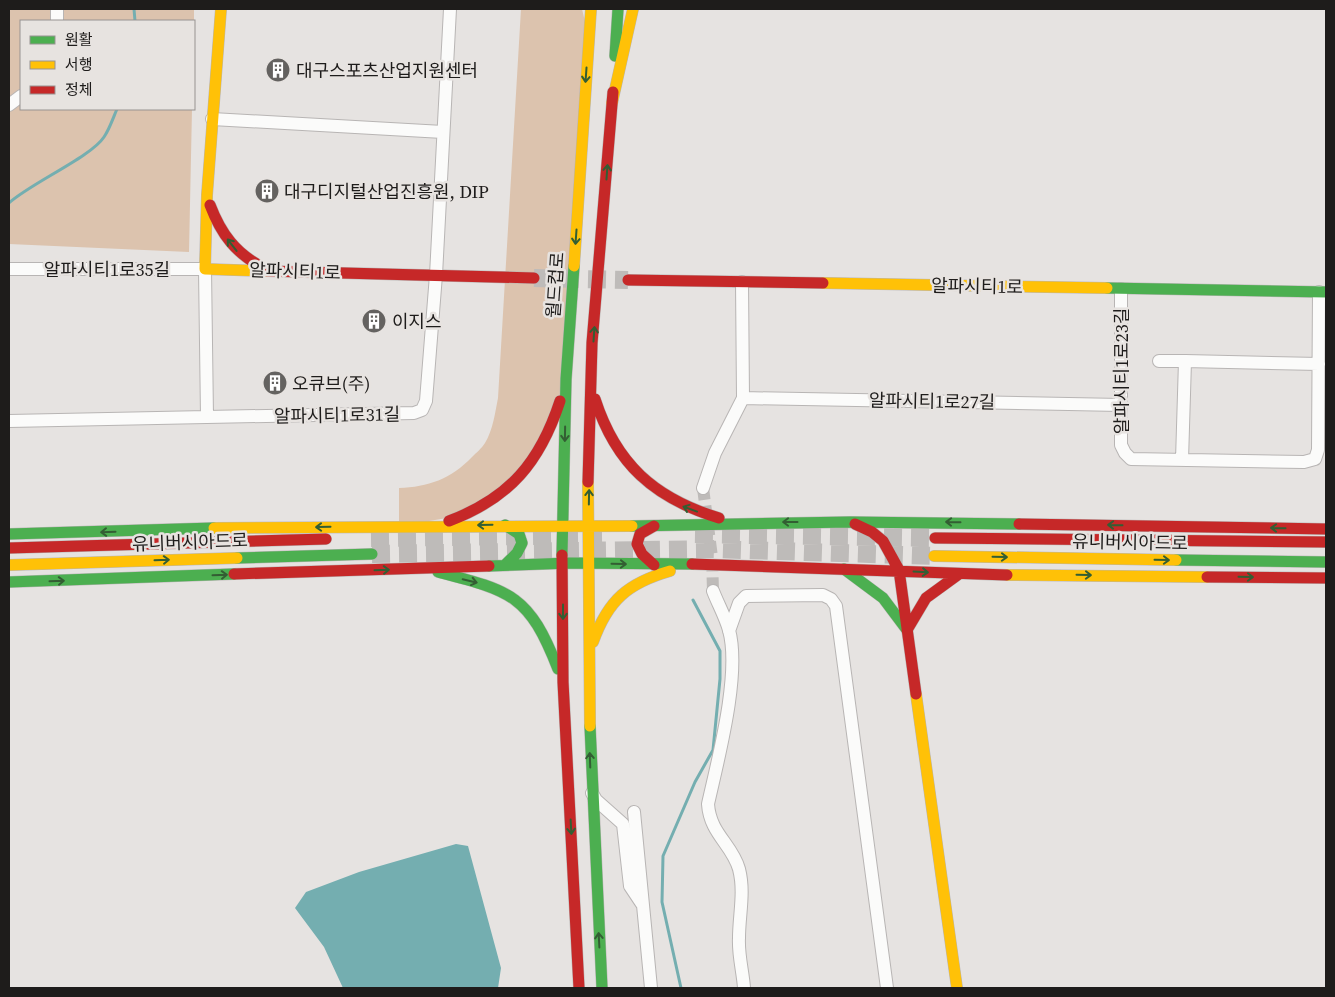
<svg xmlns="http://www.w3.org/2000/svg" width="1335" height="997" viewBox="0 0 1335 997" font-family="'Source Serif 4','Noto Sans KR',serif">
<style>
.green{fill:#dcc3ae}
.water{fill:#74aeb0}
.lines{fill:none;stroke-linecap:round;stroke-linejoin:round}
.stream{stroke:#74aeb0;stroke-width:3}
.street-tunnel{stroke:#bebbb9;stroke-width:12;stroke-dasharray:12 6;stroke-linecap:butt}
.secondary-tunnel{stroke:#bebbb9;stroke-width:18;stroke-dasharray:18 9;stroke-linecap:butt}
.street-casing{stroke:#b8b5b4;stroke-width:14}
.fast-casing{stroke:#b8b5b4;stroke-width:12}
.slow-casing{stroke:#b8b5b4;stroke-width:12}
.jam-casing{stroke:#b8b5b4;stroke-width:12}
.street{stroke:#fbfbfa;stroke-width:12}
.fast{stroke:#4caf50;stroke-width:11}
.slow{stroke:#ffc107;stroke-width:11}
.jam{stroke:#c62828;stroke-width:11}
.oneway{stroke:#335e33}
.labels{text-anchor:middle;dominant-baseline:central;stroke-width:5;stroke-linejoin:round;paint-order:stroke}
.poi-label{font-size:18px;fill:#1e1c1b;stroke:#e7e3e0;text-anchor:start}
.street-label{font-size:18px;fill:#1e1c1b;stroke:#e7e3e0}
</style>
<rect width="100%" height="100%" fill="#e6e3e1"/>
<!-- green -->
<path class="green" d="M11 9H194V24V21H21V109H192L189 252 9 244V12Z
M521 9H582L586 26 566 379 541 449 471 514 399 526V488C428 487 451 479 472 457 476 453 482 448 485 443 493 430 495 413 498 398Z"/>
<!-- water -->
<path class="water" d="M456 844 468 846 501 968 498 988H343L324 947 295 908 306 892 359 872Z"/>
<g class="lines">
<!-- stream -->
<path class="stream" d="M134 9 135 21
M9 203C31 183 91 157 104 137 110 128 113 118 117 109
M681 988 662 902 663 856 695 782 713 750 720 679V651L693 600"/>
<!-- street-tunnel -->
<path class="street-tunnel" d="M703 488 712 557 713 591"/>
<!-- secondary-tunnel -->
<path class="secondary-tunnel" d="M534 278 628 280
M695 534 935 538
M371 538 602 535
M372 554 713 549 934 556"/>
<defs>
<path id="street" d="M57 21V9
M9 105 21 96
M212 119 443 132
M9 269H205L207 417
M1121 289V445L1125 453 1131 459 1304 462 1315 459 1318 450 1319 292
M1159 361H1185
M743 398 1121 405
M9 421 414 413 422 410 426 401 436 275 450 9
M1182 460 1185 361 1319 364
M703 488 715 453 743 398 742 282
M713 591C718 604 725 616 729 630 741 674 718 759 708 804 710 834 732 844 739 869 745 892 739 915 739 938 738 955 743 972 744 988
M729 631 739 603 746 596 823 595 831 599 836 606 887 988
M592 793 596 800 623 824 630 886 642 904
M634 812 651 988"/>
<path id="fast" d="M615 56 618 9
M1107 288 1326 292
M505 525 519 534 522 543 517 553 506 564
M632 526 850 522 1019 524
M9 534 214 528
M562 555 566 379 574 266
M237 558 372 554
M1176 560 1326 562
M489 566 570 563 692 564
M844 569 883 598 907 630
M438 572C512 591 529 595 558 669
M9 582 234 574
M590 726 602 988"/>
<path id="slow" d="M221 9 207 195 205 269 266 271
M612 103 633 9
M574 266 591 9
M823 283 1107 288
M588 482 590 726
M214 528 632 526
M934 556 1176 560
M9 565 237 558
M1007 575 1207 577
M593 642C608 600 628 583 670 571
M916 694 957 988"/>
<path id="jam" d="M210 205C221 234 236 254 264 268
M266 271 534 278
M628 280 823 283
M595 399C616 464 654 498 719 518
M588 482 592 343 613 92
M449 521C510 498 540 462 560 401
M855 524 872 532 883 541 899 570 916 694
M1019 524 1326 529
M654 526 640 534 637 544 642 554 654 565
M935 538 1326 542
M9 548 326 539
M562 555 563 682 579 988
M692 564 1007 575
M234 574 489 566
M1207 577 1326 578
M907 630 926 598 959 574"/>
</defs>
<!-- street casing -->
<use href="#street" class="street-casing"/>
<!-- fast casing -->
<use href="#fast" class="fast-casing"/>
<!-- slow casing -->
<use href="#slow" class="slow-casing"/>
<!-- jam casing -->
<use href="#jam" class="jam-casing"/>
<!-- street -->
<use href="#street" class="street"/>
<!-- fast -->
<use href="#fast" class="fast"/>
<!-- slow -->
<use href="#slow" class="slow"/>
<!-- jam -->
<use href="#jam" class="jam"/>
</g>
<!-- one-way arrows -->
<defs><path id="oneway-shaft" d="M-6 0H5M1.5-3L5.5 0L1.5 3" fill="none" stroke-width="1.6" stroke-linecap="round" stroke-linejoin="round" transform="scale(1.25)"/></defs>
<g class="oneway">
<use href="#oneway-shaft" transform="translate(586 75) rotate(94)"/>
<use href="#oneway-shaft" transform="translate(607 172) rotate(-86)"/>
<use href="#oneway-shaft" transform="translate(576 237) rotate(94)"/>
<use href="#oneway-shaft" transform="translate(232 245) rotate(-128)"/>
<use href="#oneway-shaft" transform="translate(594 334) rotate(-86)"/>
<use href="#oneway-shaft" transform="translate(565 434) rotate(91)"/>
<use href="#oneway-shaft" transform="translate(589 497) rotate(-89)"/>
<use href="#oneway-shaft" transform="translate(690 509) rotate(-160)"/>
<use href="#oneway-shaft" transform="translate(790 522) rotate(180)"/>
<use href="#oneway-shaft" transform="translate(953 522) rotate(-179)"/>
<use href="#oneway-shaft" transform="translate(485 525) rotate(179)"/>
<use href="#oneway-shaft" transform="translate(1115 525) rotate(-179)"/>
<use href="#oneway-shaft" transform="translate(323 527) rotate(179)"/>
<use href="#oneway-shaft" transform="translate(1278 528) rotate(-179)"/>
<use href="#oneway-shaft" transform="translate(108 532) rotate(178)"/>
<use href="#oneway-shaft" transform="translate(1000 557) rotate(1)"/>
<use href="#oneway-shaft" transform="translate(162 560) rotate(-2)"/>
<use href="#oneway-shaft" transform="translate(1162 560) rotate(1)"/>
<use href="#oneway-shaft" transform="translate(619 564) rotate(1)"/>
<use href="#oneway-shaft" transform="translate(382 570) rotate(-2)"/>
<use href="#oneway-shaft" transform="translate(921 572) rotate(3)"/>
<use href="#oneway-shaft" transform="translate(220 575) rotate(-2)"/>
<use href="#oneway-shaft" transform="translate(1084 575) rotate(1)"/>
<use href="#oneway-shaft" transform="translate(1246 577) rotate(1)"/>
<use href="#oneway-shaft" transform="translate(57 581) rotate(-2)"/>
<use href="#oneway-shaft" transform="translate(470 581) rotate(13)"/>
<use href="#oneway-shaft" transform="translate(563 612) rotate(90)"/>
<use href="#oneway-shaft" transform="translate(590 760) rotate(-92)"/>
<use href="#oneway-shaft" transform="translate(571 827) rotate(87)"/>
<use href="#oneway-shaft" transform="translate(599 940) rotate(-93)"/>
</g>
<!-- icons -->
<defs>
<symbol id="building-disc" viewBox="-11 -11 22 22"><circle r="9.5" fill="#646260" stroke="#e7e3e0"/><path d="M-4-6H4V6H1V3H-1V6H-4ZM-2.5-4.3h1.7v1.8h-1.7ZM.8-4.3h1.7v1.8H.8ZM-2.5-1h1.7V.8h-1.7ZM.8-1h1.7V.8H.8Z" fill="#fff"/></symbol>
</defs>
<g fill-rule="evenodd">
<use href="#building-disc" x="264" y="56" width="28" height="28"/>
<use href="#building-disc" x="253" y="177" width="28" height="28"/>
<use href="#building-disc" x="360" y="307" width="28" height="28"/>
<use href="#building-disc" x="261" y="369" width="28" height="28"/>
</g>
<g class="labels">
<!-- poi labels -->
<g class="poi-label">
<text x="296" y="70">대구스포츠산업지원센터</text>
<text x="284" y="191">대구디지털산업진흥원, DIP</text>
<text x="392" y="321">이지스</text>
<text x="292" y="383">오큐브(주)</text>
</g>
<!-- street labels -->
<g class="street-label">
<text x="107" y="269">알파시티1로35길</text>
<text transform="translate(295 271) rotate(2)">알파시티1로</text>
<text transform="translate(555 285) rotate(-86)">월드컵로</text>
<text transform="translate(977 286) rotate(1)">알파시티1로</text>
<text transform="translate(1121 371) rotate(-90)">알파시티1로23길</text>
<text transform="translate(932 401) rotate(1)">알파시티1로27길</text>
<text transform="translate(337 415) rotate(-1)">알파시티1로31길</text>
<text transform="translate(190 542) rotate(-2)">유니버시아드로</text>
<text transform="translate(1130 542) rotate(1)">유니버시아드로</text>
</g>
</g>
<!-- border -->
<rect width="1335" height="997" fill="none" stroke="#1e1c1b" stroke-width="20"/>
<!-- legend -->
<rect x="20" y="20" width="175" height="90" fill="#e7e3e0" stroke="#979391"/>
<rect x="30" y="36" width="25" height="8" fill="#4caf50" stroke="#979391"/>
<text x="65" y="45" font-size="15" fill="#1e1c1b">원활</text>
<rect x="30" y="61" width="25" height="8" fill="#ffc107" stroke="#979391"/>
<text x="65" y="70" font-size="15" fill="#1e1c1b">서행</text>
<rect x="30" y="86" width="25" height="8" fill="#c62828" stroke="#979391"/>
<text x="65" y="95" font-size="15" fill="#1e1c1b">정체</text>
</svg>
